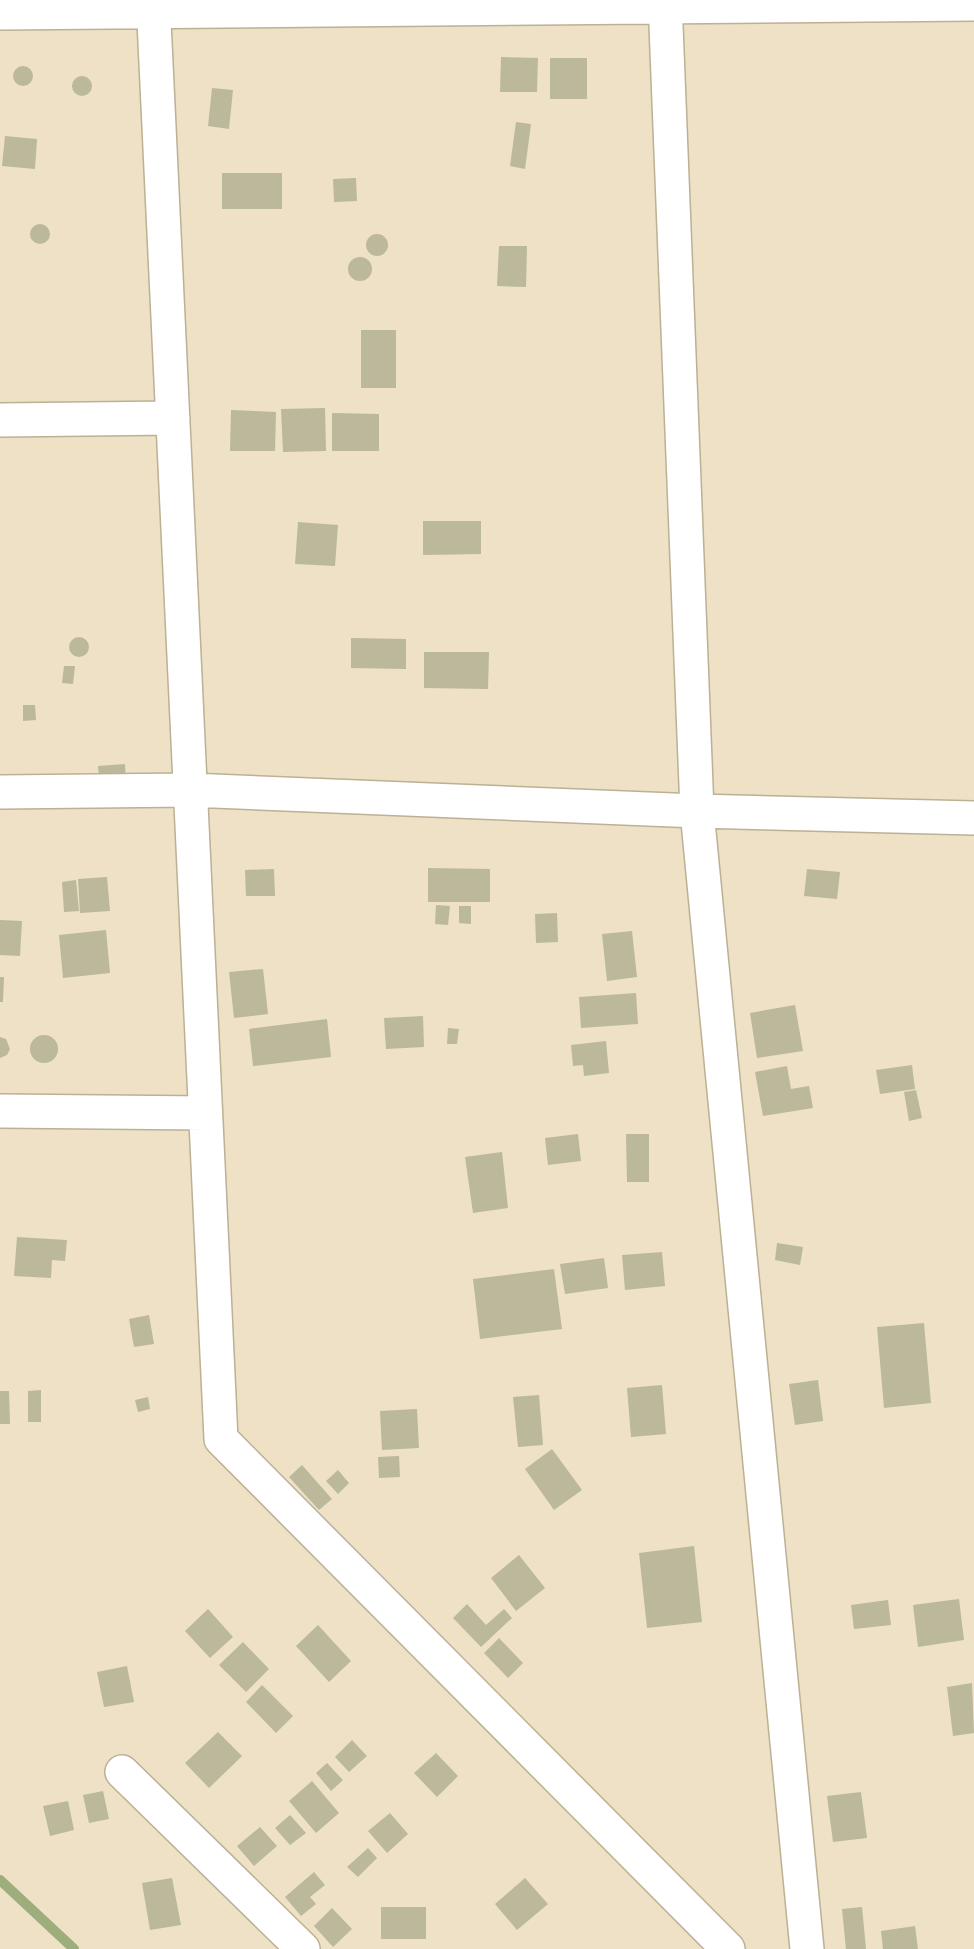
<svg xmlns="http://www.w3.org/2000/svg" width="974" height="1949" viewBox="0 0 974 1949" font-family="'PT Sans',sans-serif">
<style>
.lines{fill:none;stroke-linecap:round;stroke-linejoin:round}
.stream{stroke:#9ead7c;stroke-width:10}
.building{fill:#bbb89c}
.minor-casing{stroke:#bcb095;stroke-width:36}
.minor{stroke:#fff;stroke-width:33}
</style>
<rect width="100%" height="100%" fill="#eee1c5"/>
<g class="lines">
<!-- stream -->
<path class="stream" d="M0 1880 74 1949"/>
</g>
<!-- building -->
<path class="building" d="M501 57 538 58 537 92H500Z
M550 58H587V99H550Z
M13 76a10 10 0 1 1 20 0a10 10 0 1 1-20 0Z
M72 86a10 10 0 1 1 20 0a10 10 0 1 1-20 0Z
M212 88 233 90 229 129 208 126Z
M516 122 531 124 525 169 510 166Z
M5 136 37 139 35 169 2 166Z
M222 173H282V209H222Z
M356 178 357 201 334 202 333 179Z
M30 234a10 10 0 1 1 20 0a10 10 0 1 1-20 0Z
M366 245a11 11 0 1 1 22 0a11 11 0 1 1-22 0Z
M499 246H527L526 287 497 286Z
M348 269a12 12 0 1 1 24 0a12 12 0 1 1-24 0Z
M361 330H396V388H361Z
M325 408 326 451 283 452 281 409Z
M231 410 276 412 275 451H230Z
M332 413 379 414V451H332Z
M423 521H481V554L423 555Z
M298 522 338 525 335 566 295 564Z
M69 647a10 10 0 1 1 20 0a10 10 0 1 1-20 0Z
M351 638 406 639V669L351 668Z
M424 652H489L488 689 424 688Z
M64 666H75L73 684 62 683Z
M23 705H35L36 720 23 721Z
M125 764 126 784 100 786 98 766Z
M428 868 490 869V902H428Z
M274 869 275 896H246L245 870Z
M807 869 840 872 837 899 804 896Z
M107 877 110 911 80 913 78 879Z
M76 880 79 911 64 912 62 882Z
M436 905 450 906 448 925 435 924Z
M459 906H471V924L459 923Z
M557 913 558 942 536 943 535 914Z
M0 920 22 921 20 956 0 955Z
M106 930 110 973 63 978 59 935Z
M632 931 637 977 607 981 602 934Z
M263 969 268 1014 234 1018 229 972Z
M0 977H4L3 1002H0Z
M636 993 638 1024 581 1028 579 997Z
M795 1005 803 1051 757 1058 750 1013Z
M423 1016 424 1047 386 1049 384 1018Z
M327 1019 331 1057 253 1066 249 1029Z
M448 1028 459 1029 457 1044H447Z
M30 1049a14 14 0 1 1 28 0a14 14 0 1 1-28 0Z
M0 1037 6 1039 10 1049 7 1055 0 1058Z
M606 1041 609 1073 584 1076 583 1065 573 1066 571 1045Z
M912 1065 915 1089 880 1094 876 1070Z
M787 1066 791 1089 809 1086 813 1108 763 1116 755 1072Z
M916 1090 922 1118 909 1121 904 1092Z
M578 1134 581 1161 548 1165 545 1138Z
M626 1134H649V1182H627Z
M502 1152 508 1208 473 1213 465 1157Z
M17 1237 67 1240 65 1261 52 1260 51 1278 14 1276Z
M777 1243 803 1247 800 1265 775 1260Z
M662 1252 665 1286 625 1290 622 1255Z
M604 1258 608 1288 565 1294 560 1264Z
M554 1269 562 1329 480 1339 473 1279Z
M149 1315 154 1344 134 1347 129 1319Z
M924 1323 931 1403 884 1408 877 1327Z
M818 1380 823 1421 795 1425 789 1384Z
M662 1385 666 1434 631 1437 627 1388Z
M41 1390V1422H28V1391Z
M0 1391H9L10 1424H0Z
M539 1395 543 1445 518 1447 513 1397Z
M148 1397 150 1409 138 1412 135 1400Z
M417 1409 419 1448 382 1450 380 1411Z
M552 1449 582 1490 554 1510 525 1469Z
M399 1456 400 1477 379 1478 378 1457Z
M302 1465 332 1499 319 1510 289 1477Z
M338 1470 349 1483 338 1494 326 1481Z
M694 1546 702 1622 647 1628 639 1553Z
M519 1555 545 1588 516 1611 491 1578Z
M959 1599 964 1640 918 1647 913 1605Z
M888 1600 891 1625 854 1629 851 1605Z
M467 1604 486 1625 504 1609 512 1618 481 1647 453 1618Z
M208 1609 233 1637 210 1658 185 1631Z
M318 1625 351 1661 329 1682 296 1646Z
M499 1638 523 1663 508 1678 484 1653Z
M243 1642 269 1669 246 1692 219 1665Z
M127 1666 134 1702 104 1707 97 1672Z
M972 1683 974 1733 953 1736 947 1687Z
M262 1685 293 1716 276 1733 246 1702Z
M218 1732 242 1756 209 1788 185 1763Z
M352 1740 367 1756 349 1772 335 1757Z
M436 1753 458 1776 437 1797 414 1773Z
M327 1763 343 1780 331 1791 316 1773Z
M312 1781 339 1813 316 1833 289 1801Z
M103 1791 109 1819 89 1823 83 1795Z
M861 1792 867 1838 833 1842 827 1796Z
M68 1801 74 1830 50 1836 43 1806Z
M390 1813 408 1834 387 1853 368 1831Z
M290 1815 306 1833 290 1845 275 1828Z
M260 1827 277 1846 254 1866 237 1846Z
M368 1848 377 1858 358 1877 347 1867Z
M314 1872 325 1885 310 1897 316 1904 301 1916 285 1897Z
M172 1878 181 1925 150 1930 142 1883Z
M525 1878 548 1904 517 1930 495 1904Z
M381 1907H426V1939H381Z
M862 1907 866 1949H846L842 1909Z
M332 1908 352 1929 333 1947 314 1926Z
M915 1926 918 1949H883L881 1931Z"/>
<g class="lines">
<defs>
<path id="minor" d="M153 0 221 1439 728 1949
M665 0 697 811 807 1949
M0 13 974 4
M0 420 173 418
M0 792 190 790 697 811 974 818
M0 1111 205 1113
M122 1772 303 1949"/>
</defs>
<!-- minor casing -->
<use href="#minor" class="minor-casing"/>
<!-- minor -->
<use href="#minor" class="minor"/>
</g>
</svg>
